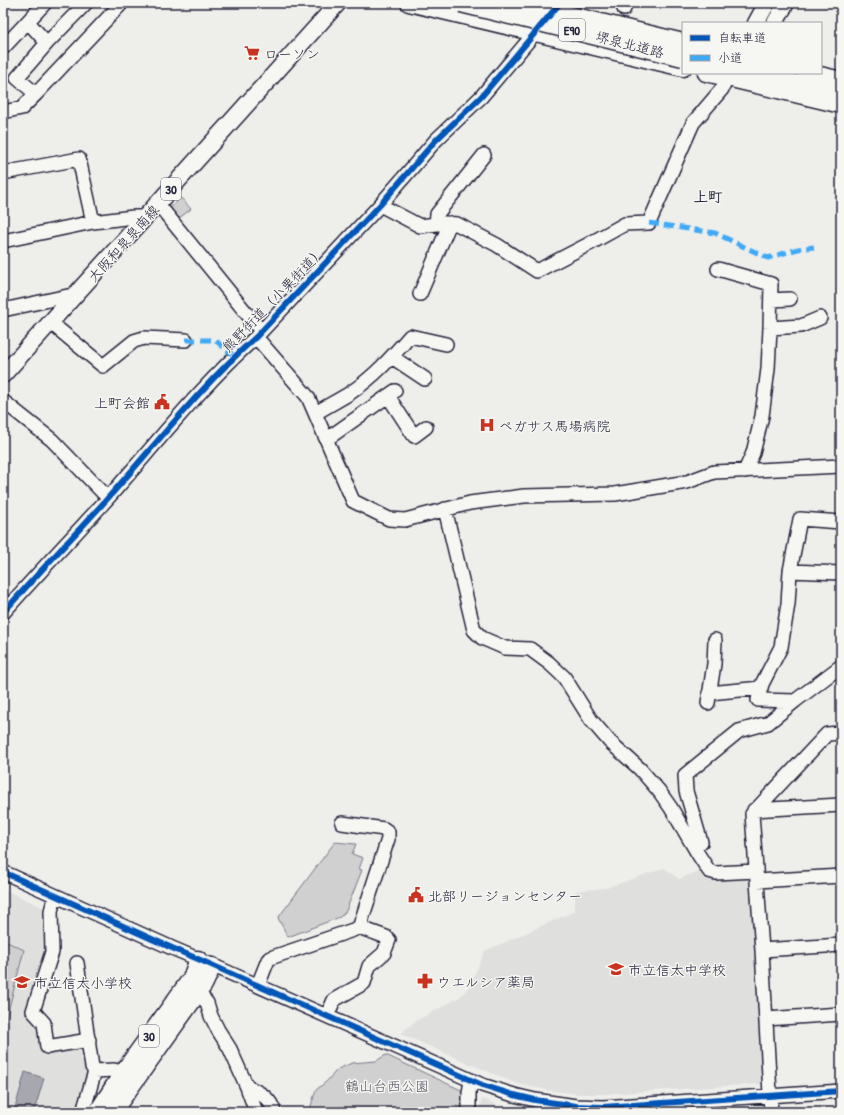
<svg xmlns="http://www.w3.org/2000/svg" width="844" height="1115" viewBox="0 0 844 1115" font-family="'Patrick Hand','Klee One',sans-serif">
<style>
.built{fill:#dfdfde}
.green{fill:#d0d0d1;stroke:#797986}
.water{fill:#a7a7af;stroke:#727281}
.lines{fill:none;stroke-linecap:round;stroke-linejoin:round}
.minor-casing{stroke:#22223b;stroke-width:16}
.major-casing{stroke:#22223b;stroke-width:19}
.highway-casing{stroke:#22223b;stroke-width:21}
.minor{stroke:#f6f6f2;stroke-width:13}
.major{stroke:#f6f6f2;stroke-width:16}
.highway{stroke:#f6f6f2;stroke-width:18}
.highway-bridge-casing{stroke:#22223b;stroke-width:21;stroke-linecap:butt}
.highway-bridge{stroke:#f6f6f2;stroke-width:18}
.quiet{stroke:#3fa9f5;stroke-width:5;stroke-dasharray:10 5;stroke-linecap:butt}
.cycleway-casing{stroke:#f6f6f2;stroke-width:8}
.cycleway{stroke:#0057b8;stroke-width:6}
.labels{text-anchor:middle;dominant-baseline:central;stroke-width:3;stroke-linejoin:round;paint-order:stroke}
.shield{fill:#f6f6f2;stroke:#626272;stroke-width:1}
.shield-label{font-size:13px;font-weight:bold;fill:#22223b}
.street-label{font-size:14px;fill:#22223b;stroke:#f6f6f2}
.poi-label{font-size:14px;fill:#22223b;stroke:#f6f6f2;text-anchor:start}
.park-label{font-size:14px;fill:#565668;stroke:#f6f6f2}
.neighbourhood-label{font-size:15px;font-weight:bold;fill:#22223b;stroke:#f6f6f2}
</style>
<rect width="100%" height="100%" fill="#eeeeeb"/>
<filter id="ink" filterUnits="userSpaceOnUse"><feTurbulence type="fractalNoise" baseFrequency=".025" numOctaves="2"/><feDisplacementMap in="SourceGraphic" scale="8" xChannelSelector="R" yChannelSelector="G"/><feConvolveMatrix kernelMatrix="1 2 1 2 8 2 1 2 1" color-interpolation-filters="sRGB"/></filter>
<g filter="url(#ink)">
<!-- built -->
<path class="built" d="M664 868 679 879 699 871 711 880 750 876 763 1081 760 1084 605 1094H579L547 1090 522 1085 512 1082 401 1034 414 1022 460 997 469 987 485 951 575 911V891L606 888Z
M3 889 48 910 49 951 31 1013 42 1026 46 1049 86 1043 88 1069 74 1112H3Z
M482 1099 497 1105 491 1112 480 1110Z"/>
<!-- green -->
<path class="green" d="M181 198 191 209 178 219 169 209Z
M335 842 356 844 352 854 363 858 359 869 362 870 346 911 340 917 288 937 278 918Z
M3 940 24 950 3 1031Z
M386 1055 461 1090 464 1104V1112H309L316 1090 327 1081 338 1069 352 1063 376 1061Z"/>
<!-- water -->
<path class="water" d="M25 1072 44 1078 34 1112H28L15 1108Z"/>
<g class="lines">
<defs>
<path id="minor" d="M624 9 625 3
M28 22 47 43
M3 48 45 3
M36 94 17 78 47 43 86 3
M3 112 22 108 36 94 121 4 120 3
M3 173 79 159 93 222
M158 204 261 331
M380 205 420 226 445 223 457 224 497 245 537 271 589 244 625 224 649 223 693 123 722 89 727 78
M436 224 437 214 484 155
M3 241 93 222 133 217H146
M718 269 771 284 770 328 768 369 762 416 753 453 745 471
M420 294 450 223
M771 300 790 299
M3 310 77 294
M51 323 103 366 134 341 144 338 186 340
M770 328 801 326 820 318
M256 337 308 397 353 501 389 519 405 520 470 503 524 496 615 494 687 482 714 472 841 466
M392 357 425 379
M388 396 414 436 426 427
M3 401 52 440 108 498
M316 413C327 406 339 400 350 393 374 377 392 357 410 336L446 344
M327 439 395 391
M445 509 474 630 482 638 505 648 530 649 549 663 564 677 591 720 610 742 640 769 659 791 671 808 698 854 709 871 716 873 756 871
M841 522 800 519 790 571 788 604 781 647 762 684 758 700 795 701 841 666
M790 571 841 573
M3 613C37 574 73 537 108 498 156 444 201 386 256 337L380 205 436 140 481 97 560 3
M709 693 761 688
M708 703 714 664 715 640
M754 810 841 805
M694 847 701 842 686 791 685 775 739 731 768 723 795 701
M3 872 172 948 198 959 482 1085 514 1095 535 1100 576 1106 603 1107 841 1091
M757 881 841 876
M55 896 51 911 52 952 33 1011 44 1023 47 1047 89 1040
M762 950 841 945
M77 963 92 1067 95 1071
M258 985 268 960 270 958 353 930 362 926
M199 993 207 1003 211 1016 218 1030 230 1049 247 1087C259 1092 271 1098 274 1112
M327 1016 334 1000 364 983 369 966 384 953 389 940 386 937 364 929 361 922 388 839V832L384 829 342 823
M766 1019 841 1014
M247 1087 256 1112
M83 1112 95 1071 114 1070 122 1073
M469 1112V1093L471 1080
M771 1112 762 950 752 814 827 734 841 733"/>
<path id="major" d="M409 3 683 68
M756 23 767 3
M775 23 786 3
M706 73 841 105
M3 375 338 3
M97 1112 122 1073 191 978 198 959
M113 1112 204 985 213 966"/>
<path id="highway" d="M751 73 841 95
M807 73 841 81"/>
</defs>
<!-- minor casing -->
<use href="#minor" class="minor-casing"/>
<!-- major casing -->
<use href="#major" class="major-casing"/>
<!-- highway casing -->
<use href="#highway" class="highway-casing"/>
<!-- minor -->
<use href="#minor" class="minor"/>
<!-- major -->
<use href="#major" class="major"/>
<!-- highway -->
<use href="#highway" class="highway"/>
<defs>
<path id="highway-bridge" d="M461 3 683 57
M518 3 683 43"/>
</defs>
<!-- highway-bridge casing -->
<use href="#highway-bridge" class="highway-bridge-casing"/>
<!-- highway-bridge -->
<use href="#highway-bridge" class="highway-bridge"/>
<!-- quiet -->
<path class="quiet" d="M649 223 715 233 768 258 798 249 814 247
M186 340H215L234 356"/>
<defs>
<path id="cycleway" d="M3 613C37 574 73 537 108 498 156 444 201 386 256 337L380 205 436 140 481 97 560 3
M3 872 172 948 198 959 482 1085 514 1095 535 1100 576 1106 603 1107 841 1091"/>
</defs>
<!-- cycleway casing -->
<use href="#cycleway" class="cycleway-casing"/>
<!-- cycleway -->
<use href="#cycleway" class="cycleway"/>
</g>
</g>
<!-- icons -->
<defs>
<symbol id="supermarket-bare" viewBox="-9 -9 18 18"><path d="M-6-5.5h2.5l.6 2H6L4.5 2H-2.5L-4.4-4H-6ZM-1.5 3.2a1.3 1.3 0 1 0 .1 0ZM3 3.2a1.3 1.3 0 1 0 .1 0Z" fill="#c8321e" stroke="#f6f6f2" stroke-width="2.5" paint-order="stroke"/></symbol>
<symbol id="civic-bare" viewBox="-9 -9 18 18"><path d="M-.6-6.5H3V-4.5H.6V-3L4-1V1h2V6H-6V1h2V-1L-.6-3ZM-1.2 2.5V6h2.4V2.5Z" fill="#c8321e" stroke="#f6f6f2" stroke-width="2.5" paint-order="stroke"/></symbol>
<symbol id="hospital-bare" viewBox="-9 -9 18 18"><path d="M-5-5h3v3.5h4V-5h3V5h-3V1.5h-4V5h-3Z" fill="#c8321e" stroke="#f6f6f2" stroke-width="2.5" paint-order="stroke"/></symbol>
<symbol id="school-bare" viewBox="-9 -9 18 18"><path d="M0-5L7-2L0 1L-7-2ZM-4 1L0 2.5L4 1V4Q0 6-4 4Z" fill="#c8321e" stroke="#f6f6f2" stroke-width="2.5" paint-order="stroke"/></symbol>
<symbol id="pharmacy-bare" viewBox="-9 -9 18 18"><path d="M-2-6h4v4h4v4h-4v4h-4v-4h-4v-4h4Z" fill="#c8321e" stroke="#f6f6f2" stroke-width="2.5" paint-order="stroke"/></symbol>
</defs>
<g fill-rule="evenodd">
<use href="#supermarket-bare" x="241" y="42" width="22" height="22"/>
<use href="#civic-bare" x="151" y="391" width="22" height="22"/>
<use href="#hospital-bare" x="476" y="414" width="22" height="22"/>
<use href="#civic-bare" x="405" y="884" width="22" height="22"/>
<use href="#school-bare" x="605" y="958" width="22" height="22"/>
<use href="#pharmacy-bare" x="414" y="970" width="22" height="22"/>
<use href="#school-bare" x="11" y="971" width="22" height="22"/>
</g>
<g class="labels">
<!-- shield labels -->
<g class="shield">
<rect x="559" y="19" width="26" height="22" rx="3"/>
<rect x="161" y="178" width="20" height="22" rx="3"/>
<rect x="139" y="1025" width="20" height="22" rx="3"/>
</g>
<g class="shield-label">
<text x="572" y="30">E90</text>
<text x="171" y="189">30</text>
<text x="149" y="1036">30</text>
</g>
<!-- street labels -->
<g class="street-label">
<text transform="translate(630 44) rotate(14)">堺泉北道路</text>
<text transform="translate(123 243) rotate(-48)">大阪和泉泉南線</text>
<text transform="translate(273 299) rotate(-46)">熊野街道（小栗街道）</text>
</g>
<!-- poi labels -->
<g class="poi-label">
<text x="264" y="53">ローソン</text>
<text x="150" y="402" text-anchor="end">上町会館</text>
<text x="499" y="425">ペガサス馬場病院</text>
<text x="428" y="895">北部リージョンセンター</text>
<text x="628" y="969">市立信太中学校</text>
<text x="437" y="981">ウエルシア薬局</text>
<text x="34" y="982">市立信太小学校</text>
</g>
<!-- park labels -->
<g class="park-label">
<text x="387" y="1085">鶴山台西公園</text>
</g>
<!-- neighbourhood labels -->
<g class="neighbourhood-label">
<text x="708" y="196">上町</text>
</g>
</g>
<!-- margin -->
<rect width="844" height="1115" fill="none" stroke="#f6f6f2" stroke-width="16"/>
<rect x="8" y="8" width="828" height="1099" fill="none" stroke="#22223b" stroke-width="1.5" filter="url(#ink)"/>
<!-- legend -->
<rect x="682" y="22" width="140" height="52" fill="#f6f6f2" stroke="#a1a1a9"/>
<rect x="690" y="35" width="20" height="6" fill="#0057b8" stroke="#a1a1a9"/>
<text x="718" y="42" font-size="12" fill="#22223b">自転車道</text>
<rect x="690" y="55" width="20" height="6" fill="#3fa9f5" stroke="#a1a1a9"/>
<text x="718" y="62" font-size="12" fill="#22223b">小道</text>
</svg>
